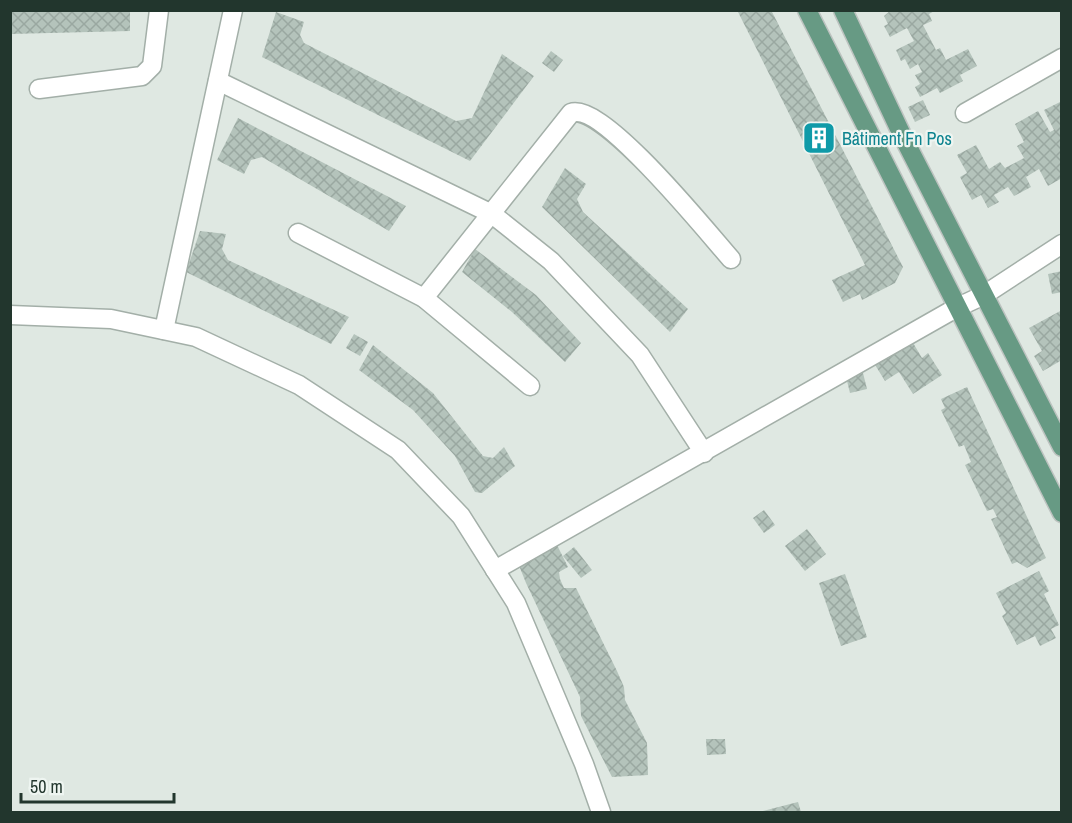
<svg xmlns="http://www.w3.org/2000/svg" width="1072" height="823" viewBox="0 0 1072 823" font-family="'Archivo Narrow',sans-serif">
  <defs>
    <pattern id="building-cross-hatch" width="8" height="8" patternUnits="userSpaceOnUse" patternTransform="scale(1.5)"><rect width="8" height="8" fill="#b4c3bb"/><path d="M0 0l8 8M0 8l8-8" fill="none" stroke="#9aa8a1"/></pattern>
  </defs>
  <rect width="100%" height="100%" fill="#dfe8e2"/>
  <g fill="url(#building-cross-hatch)">
    <path d="M10,10H130V31L10,34Z"/>
    <path d="M737,10H771L903,267L895,283L862,300L860,294L843,302L832,280L865,265Z"/>
    <path d="M891,10H936L929,14L932,21L923,25L936,50L940,48L946,60L968,49L977,66L960,75L963,81L940,93L937,88L920,97L915,87L920,84L915,75L922,72L918,64L910,69L905,59L901,61L896,50L914,41L907,28L890,37L884,26L888,24L884,16Z"/>
    <path d="M276,12L304,22L300,35L304,43L456,121L472,118L502,54L534,76L470,161L262,57Z"/>
    <path d="M551,51L563,60L554,72L542,63Z"/>
    <path d="M923,100L930,115L915,122L908,107Z"/>
    <path d="M1062,101V178L1048,186L1039,169L1026,177L1031,187L1014,196L1008,187L994,195L999,202L988,208L981,195L972,200L960,177L967,173L957,155L976,145L989,169L1000,162L1005,168L1024,158L1017,146L1024,142L1015,124L1038,111L1050,132L1054,130L1044,110Z"/>
    <path d="M238,118L406,206L389,231L262,157L251,160L244,174L217,160Z"/>
    <path d="M565,168L586,184L577,199L583,212L688,309L670,332L542,207Z"/>
    <path d="M200,231L226,234L222,249L228,260L349,317L331,344L186,272Z"/>
    <path d="M475,249L536,295L581,343L565,362L512,312L462,272Z"/>
    <path d="M1062,271V292L1052,294L1048,274Z"/>
    <path d="M1062,310V360L1043,371L1034,356L1042,351L1029,328Z"/>
    <path d="M354,334L368,342L360,356L346,348Z"/>
    <path d="M909,336L922,358L928,353L942,375L913,394L899,372L885,381L872,360Z"/>
    <path d="M373,345L433,393L483,456L493,458L504,447L515,466L482,493L475,492L455,456L413,410L359,370Z"/>
    <path d="M863,373L867,389L850,393L846,377Z"/>
    <path d="M967,387L1046,558L1027,568L1017,562L1012,564L991,519L997,517L993,509L987,511L965,465L971,462L964,445L959,447L941,410L945,408L941,399Z"/>
    <path d="M764,510L775,525L764,533L753,518Z"/>
    <path d="M807,529L826,554L805,571L785,546Z"/>
    <path d="M556,543L568,567L559,572L560,579L564,588H576L617,671L624,687L625,700L647,743L648,775L612,777L581,716L580,697L526,583L518,563Z"/>
    <path d="M574,547L592,570L581,578L563,556Z"/>
    <path d="M1039,571L1049,591L1044,594L1059,625L1051,629L1056,638L1040,646L1035,636L1017,645L1002,616L1006,613L996,593Z"/>
    <path d="M845,574L867,637L841,646L819,583Z"/>
    <path d="M706,739H725L726,754L707,755Z"/>
    <path d="M798,802L801,812H759Z"/>
  </g>
  <g fill="none" stroke-linecap="round" stroke-linejoin="round">
    <g stroke="#a3afa8" stroke-width="21">
      <g id="minor">
        <path d="M218,81L492,214L551,261L640,355L704,453"/>
        <path d="M39,89L142,76L152,66L159,10"/>
        <path d="M965,113L1062,58"/>
        <path d="M298,233L424,298L530,386"/>
        <path d="M424,298L571,113C602,101 708,233 731,259"/>
        <path d="M10,315L111,319L196,337L299,385L398,450L461,516L516,603L584,764L601,812"/>
        <path d="M164,330L233,10"/>
        <path d="M495,570L956,308L984,295L1062,244"/>
      </g>
    </g>
    <g stroke="#bdc3c0" stroke-width="21">
      <g id="major">
        <path d="M807,10L1062,513"/>
        <path d="M843,10L902,135L1062,447"/>
      </g>
    </g>
    <use href="#minor" stroke="#fff" stroke-width="18"/>
    <use href="#major" stroke="#679a84" stroke-width="18"/>
  </g>
  <defs>
    <g id="building-square" transform="scale(1.725)"><rect x="-9" y="-9" width="18" height="18" rx="4" fill="#0f9aa8" stroke="#eef5f1"/><path d="M-4-6H4V6H1V3H-1V6H-4ZM-2.5-4.3h1.7v1.8h-1.7ZM.8-4.3h1.7v1.8H.8ZM-2.5-1h1.7V.8h-1.7ZM.8-1h1.7V.8H.8Z" fill="#fff"/></g>
  </defs>
  <g fill-rule="evenodd">
    <use href="#building-square" x="819" y="138"/>
  </g>
  <g text-anchor="middle" dominant-baseline="central" stroke-width="4.5" stroke-linejoin="round" paint-order="stroke">
    <g font-size="18" fill="#0d838f" stroke="#eef5f1" text-anchor="start">
      <text x="842" y="138">Bâtiment Fn Pos</text>
    </g>
  </g>
  <rect width="1072" height="823" fill="none" stroke="#22362d" stroke-width="24"/>
  <path d="M21 793v9h153v-9" fill="none" stroke="#22362d" stroke-width="3"/>
  <text x="30" y="793" font-size="18" fill="#22362d" stroke="#eef5f1" stroke-width="4.5" paint-order="stroke">50 m</text>
</svg>
